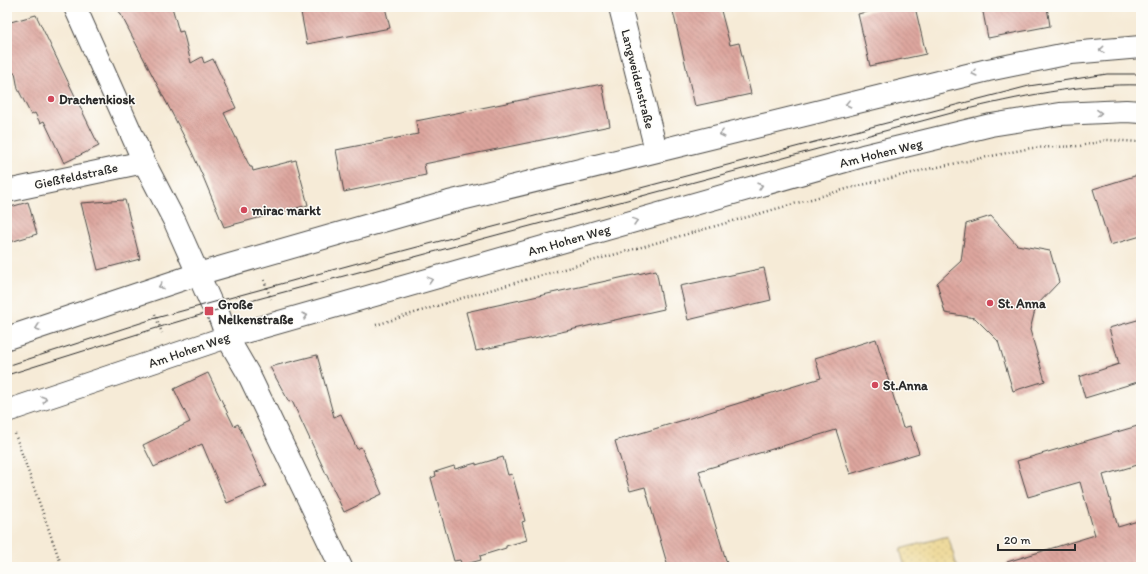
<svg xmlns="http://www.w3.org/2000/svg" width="1148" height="574" viewBox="0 0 1148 574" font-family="Itim,sans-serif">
  <defs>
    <pattern id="sand-dots" width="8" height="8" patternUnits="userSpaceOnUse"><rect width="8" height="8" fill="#eeda9e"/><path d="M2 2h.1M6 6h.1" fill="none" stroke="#cb8" stroke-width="1.8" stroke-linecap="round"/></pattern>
    <pattern id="building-back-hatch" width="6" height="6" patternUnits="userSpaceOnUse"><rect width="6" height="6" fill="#dda69e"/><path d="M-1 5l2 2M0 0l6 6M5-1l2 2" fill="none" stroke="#b38781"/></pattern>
  </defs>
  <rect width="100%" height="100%" fill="#fdfcf7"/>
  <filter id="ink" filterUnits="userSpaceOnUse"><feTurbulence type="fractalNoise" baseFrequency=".025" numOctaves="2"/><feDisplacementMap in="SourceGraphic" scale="8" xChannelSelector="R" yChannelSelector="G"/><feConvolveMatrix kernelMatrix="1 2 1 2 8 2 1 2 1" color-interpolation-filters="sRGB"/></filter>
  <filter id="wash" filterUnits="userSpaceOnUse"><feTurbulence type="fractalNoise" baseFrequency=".012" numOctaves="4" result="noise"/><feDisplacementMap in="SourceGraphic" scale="16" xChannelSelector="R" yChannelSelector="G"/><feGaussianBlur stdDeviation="0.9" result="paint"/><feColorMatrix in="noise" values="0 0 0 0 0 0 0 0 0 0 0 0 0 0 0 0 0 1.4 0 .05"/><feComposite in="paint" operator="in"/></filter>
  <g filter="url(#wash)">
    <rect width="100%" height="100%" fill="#f6ebd7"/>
    <path fill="url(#sand-dots)" stroke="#8c8264" d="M948,536L957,567H905L900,549Z"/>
    <g id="blocks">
      <g fill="url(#building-back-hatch)">
        <path d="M117,7H172L179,32L183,31L191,63L202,57L204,63L213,59L236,108L224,113L250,167H252L253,171L296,160L308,205L224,227L204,179L190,148Z"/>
        <path d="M300,7H385L390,28L307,44Z"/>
        <path d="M672,7H720L730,45L739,43L751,94L695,106Z"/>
        <path d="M887,7H915L926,54L870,66L858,14Z"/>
        <path d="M982,7H1047L1050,26L988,38Z"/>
        <path d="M36,15L99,146L64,163L44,121L40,123L35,113L31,115L18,89L15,73L9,74L7,63V23Z"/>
        <path d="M602,84L610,126L424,164L426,175L344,192L336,150L418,134L416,121Z"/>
        <path d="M1141,174V236L1110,245L1093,189Z"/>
        <path d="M125,200L140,259L98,270L81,203Z"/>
        <path d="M28,202L37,234L7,243V208Z"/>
        <path d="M991,216L1017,245L1050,251L1059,282L1036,306L1030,330L1045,381L1013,391L998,341L975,318L945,313L937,283L961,261L966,224Z"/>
        <path d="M764,268L771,300L688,320L680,286Z"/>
        <path d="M656,270L664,309L476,351L466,312Z"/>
        <path d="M1141,319V381L1085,398L1079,377L1119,364L1109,328Z"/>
        <path d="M876,339L903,428L910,426L919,453L850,474L836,430L699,471L728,567H668L645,487L630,491L615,441L821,378L815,358Z"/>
        <path d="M317,355L334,417L341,414L357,449L361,447L382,494L344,512L292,401L289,402L270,367Z"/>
        <path d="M208,373L234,426L238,424L266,486L227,503L202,444L154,467L143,445L190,422L174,389Z"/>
        <path d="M1141,425V464L1103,475L1118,527L1141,520V561L1121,567H1008L1007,562L1095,535L1080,482L1028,497L1017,461Z"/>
        <path d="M503,457L508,475L512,474L525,521L522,522L527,540L506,546V548L480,556L481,560L462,565L460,560L454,561L431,478L436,476L435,472L454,466L455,469L476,463V465Z"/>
      </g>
    </g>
  </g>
  <g filter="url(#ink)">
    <use href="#blocks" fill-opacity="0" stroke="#494845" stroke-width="1"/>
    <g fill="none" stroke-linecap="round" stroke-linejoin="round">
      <g stroke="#494845" stroke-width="24">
        <g id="minor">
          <path d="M75,7L144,162L175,222L211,303L217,310L227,337L249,375L341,567"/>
          <path d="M620,7L656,150"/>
          <path d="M7,191L144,162"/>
        </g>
      </g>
      <g stroke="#494845" stroke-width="24">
        <g id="secondary">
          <path d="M7,338L198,274L449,202L988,70L1071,53L1141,47"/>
          <path d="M7,411L227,337L863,156L991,125L1060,114L1126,111L1141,112"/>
        </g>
      </g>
      <g stroke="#494845" stroke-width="2.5" stroke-dasharray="1 3" stroke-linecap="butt">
        <path d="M264,280L271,299"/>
        <path d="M155,314L162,333"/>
        <path d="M376,325L469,296L599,259L850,188L928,169L1031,148L1080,146L1107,140L1141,142"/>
        <path d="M15,434L62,567"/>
      </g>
      <use href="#minor" stroke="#fff" stroke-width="22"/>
      <use href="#secondary" stroke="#fff" stroke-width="22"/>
      <g stroke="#2b2b2b" stroke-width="1">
        <path d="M7,366L156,318L376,258L875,126L1029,86L1107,74H1141"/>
        <path d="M7,375L160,327L217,310L959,111C1018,97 1080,83 1141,85"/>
      </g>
    </g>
    <defs><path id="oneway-chevron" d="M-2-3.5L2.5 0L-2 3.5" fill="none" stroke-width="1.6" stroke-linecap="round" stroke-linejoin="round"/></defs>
    <g stroke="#a0a0a0">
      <use href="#oneway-chevron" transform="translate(1102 50) rotate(174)"/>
      <use href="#oneway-chevron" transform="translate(974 73) rotate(166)"/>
      <use href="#oneway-chevron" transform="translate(848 104) rotate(166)"/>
      <use href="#oneway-chevron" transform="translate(1099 113) rotate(-2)"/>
      <use href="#oneway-chevron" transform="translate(722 134) rotate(166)"/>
      <use href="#oneway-chevron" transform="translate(760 186) rotate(-16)"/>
      <use href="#oneway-chevron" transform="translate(635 221) rotate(-16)"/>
      <use href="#oneway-chevron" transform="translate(430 280) rotate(-16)"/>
      <use href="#oneway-chevron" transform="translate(161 286) rotate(161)"/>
      <use href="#oneway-chevron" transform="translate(305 316) rotate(-16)"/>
      <use href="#oneway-chevron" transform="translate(38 328) rotate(161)"/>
      <use href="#oneway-chevron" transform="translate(44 399) rotate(-18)"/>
    </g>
  </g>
  <g fill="#d1495b" stroke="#fdfcf7" stroke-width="1.5">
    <circle cx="51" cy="99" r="4"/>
    <circle cx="244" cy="210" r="4"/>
    <circle cx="990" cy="303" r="4"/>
    <rect x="204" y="306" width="10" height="10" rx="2"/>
    <circle cx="875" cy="385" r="4"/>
  </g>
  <g text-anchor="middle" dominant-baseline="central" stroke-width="3" stroke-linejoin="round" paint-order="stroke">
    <g font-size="13" fill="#2b2b2b" stroke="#fdfcf7">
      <text transform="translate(638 79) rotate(76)">Langweidenstraße</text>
      <text transform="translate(881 153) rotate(-14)">Am Hohen Weg</text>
      <text transform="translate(76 176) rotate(-12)">Gießfeldstraße</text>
      <text transform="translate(569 240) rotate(-16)">Am Hohen Weg</text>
      <text transform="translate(189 350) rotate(-19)">Am Hohen Weg</text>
    </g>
    <g font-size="13" font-weight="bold" fill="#2b2b2b" stroke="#fdfcf7" text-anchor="start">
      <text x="59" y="99">Drachenkiosk</text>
      <text x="252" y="210">mirac markt</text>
      <text x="998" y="303">St. Anna</text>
      <text x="218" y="304">Große<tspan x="218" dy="15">Nelkenstraße</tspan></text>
      <text x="883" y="385">St.Anna</text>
    </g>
  </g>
  <rect width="1148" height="574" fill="none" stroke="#fdfcf7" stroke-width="24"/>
  <path d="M998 544v6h77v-6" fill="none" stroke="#2b2b2b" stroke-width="2"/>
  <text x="1004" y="544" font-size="12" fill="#2b2b2b" stroke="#fdfcf7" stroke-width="3" paint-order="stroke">20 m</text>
</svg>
